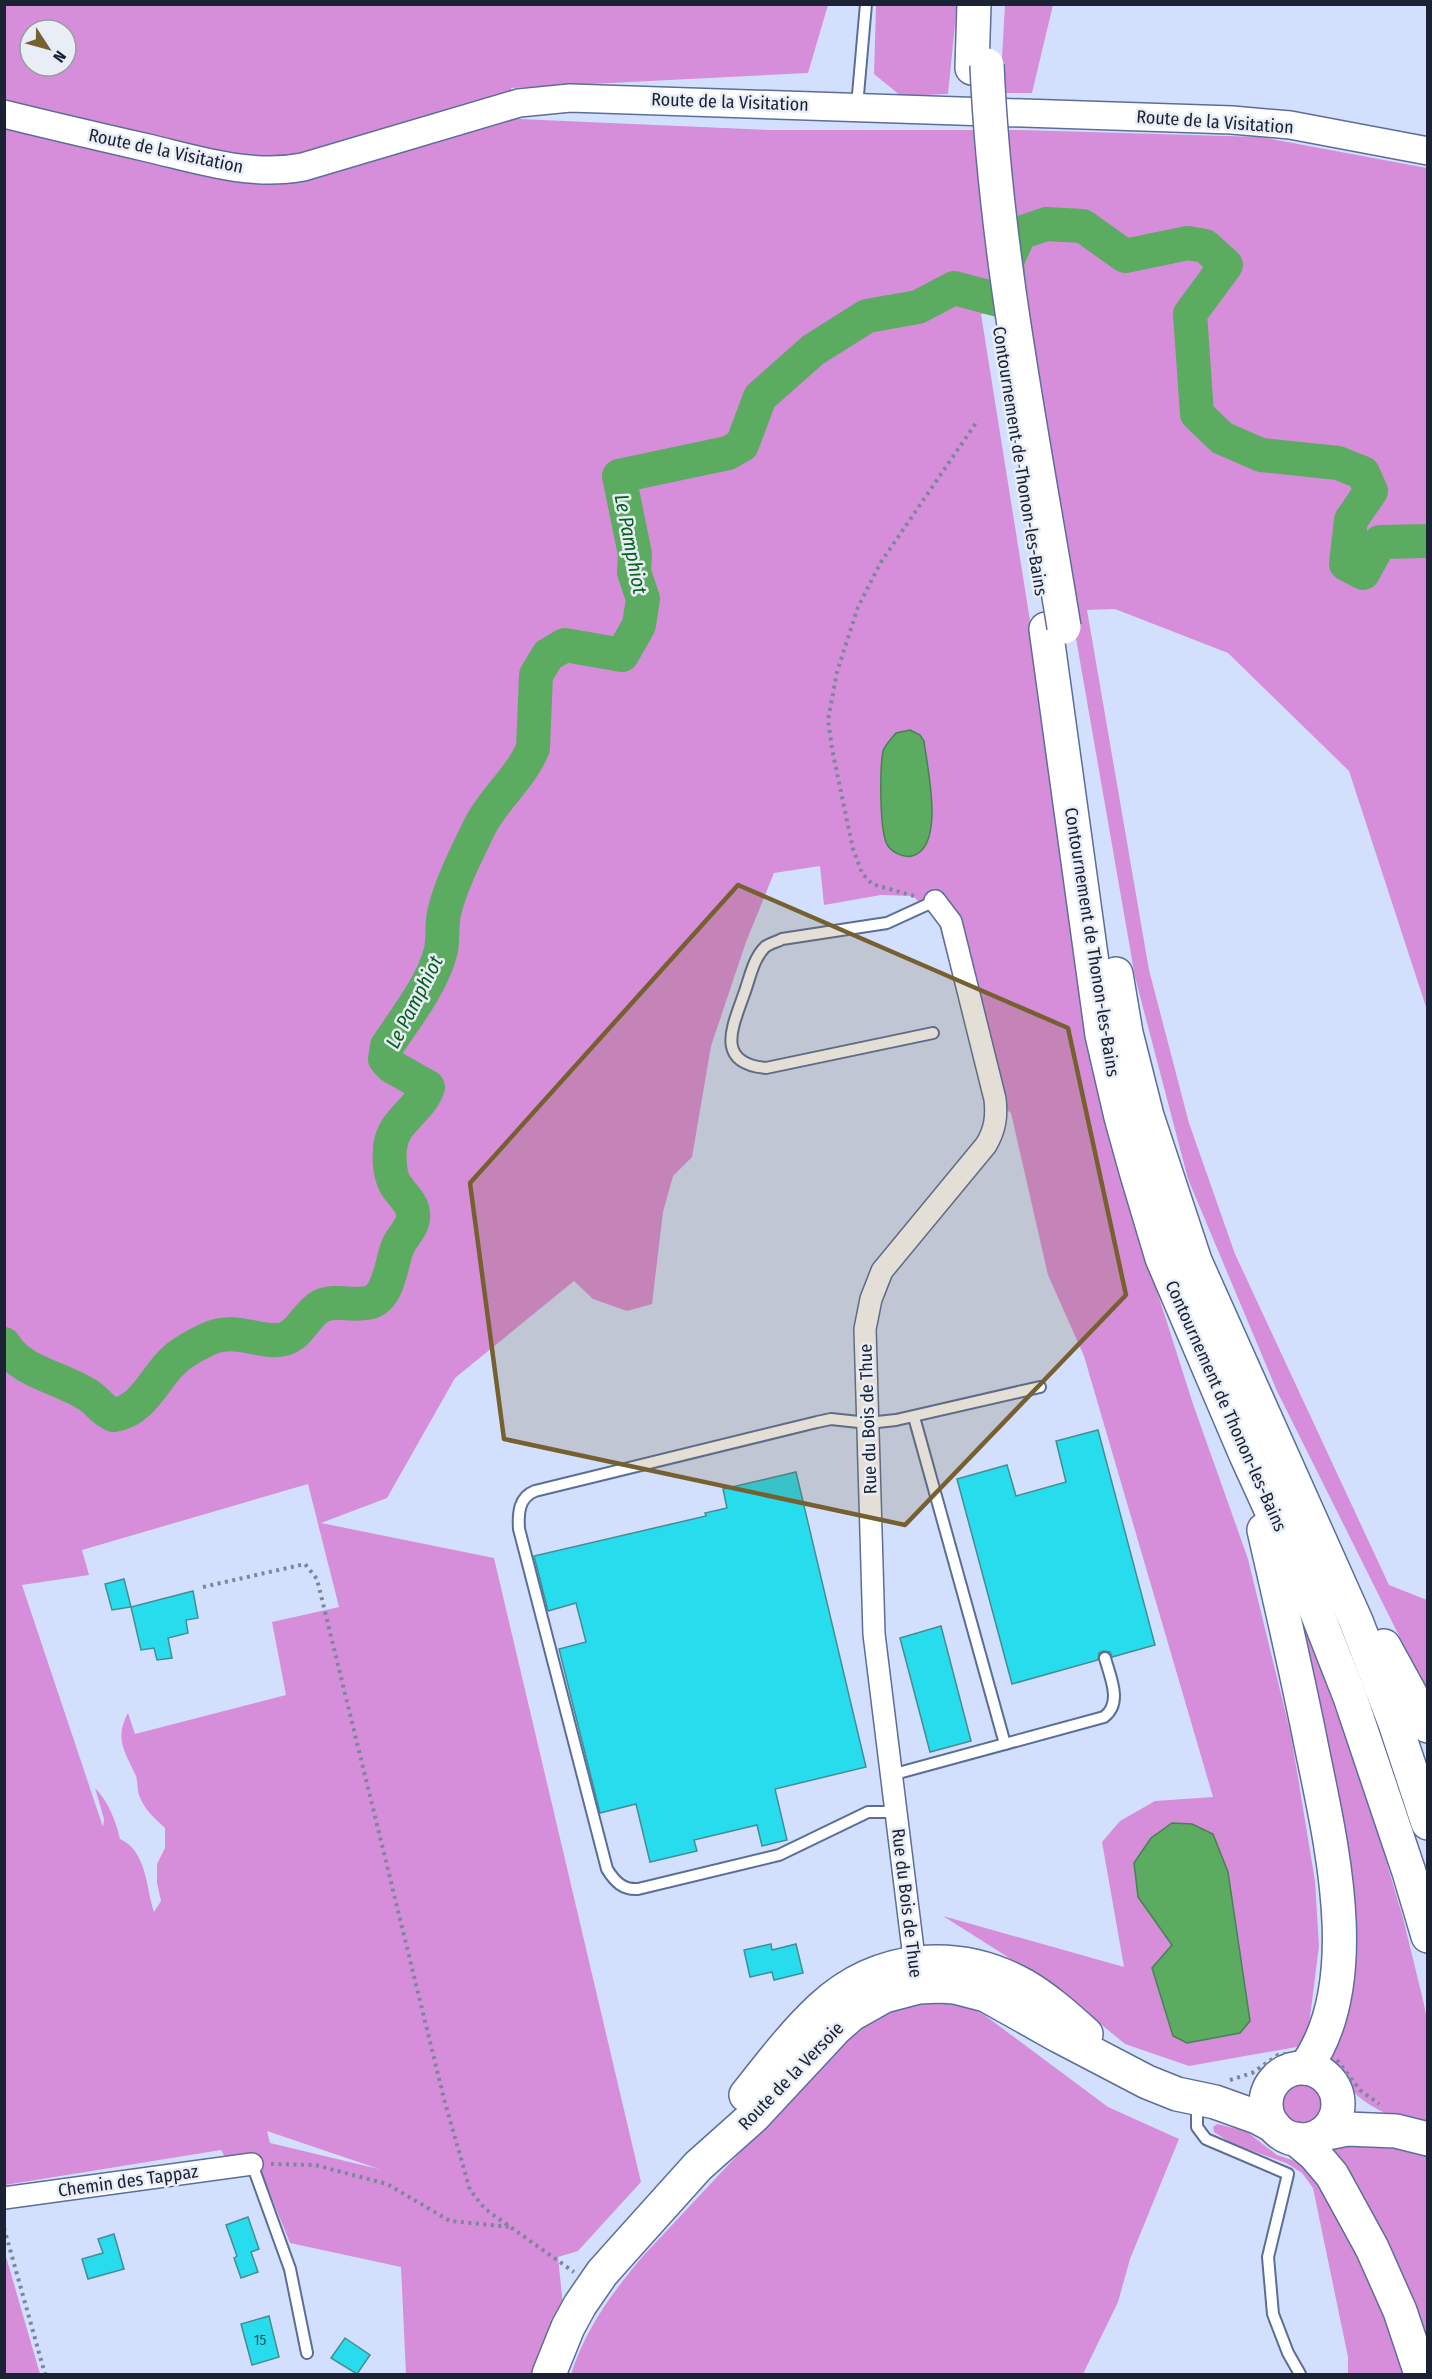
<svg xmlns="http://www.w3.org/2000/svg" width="1432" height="2379" viewBox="0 0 1432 2379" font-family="'Fira Sans Condensed',sans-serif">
  <rect width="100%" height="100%" fill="#d2e0fd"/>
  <g fill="#d78eda" fill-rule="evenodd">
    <path d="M5,5H828L808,73L511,88L519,119L769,130H1021L1261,137L1427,168V1010L1349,771L1228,653L1115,609L1087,610L1149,970L1189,1123L1235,1254L1389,1585L1427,1600V1692L1277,1391L1188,1179L1135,977L1057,529L1025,307L981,314L1032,633L1126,1194L1193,1404L1248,1559L1291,1735L1315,1881L1319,1946L1309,2025L1302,2046L1189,2066L1125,2044L1058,1989L943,1916L1124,1967L1102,1842L1120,1821L1155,1801L1213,1797L1084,1356L1048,1275L1011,1113L983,1094L938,921L913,896L881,895L824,905L820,866L774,873L746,942L711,1046L692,1157L673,1176L663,1212L652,1304L627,1311L593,1299L574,1281L455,1378L387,1498L321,1523L494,1558L641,2182L578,2251L558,2257L563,2305L537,2359L533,2374H406L401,2267L290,2243L260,2169L236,2175L221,2150L5,2185ZM30,30H66V66H30ZM308,1484L339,1607L272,1622L286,1695L135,1734L128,1713C114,1739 125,1752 136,1776C138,1782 137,1789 139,1795C144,1809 154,1818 165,1828V1848L157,1864V1883L161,1901L154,1912C146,1888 147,1851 120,1839C116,1821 108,1801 95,1788L104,1819L103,1827L22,1585L89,1575L82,1550ZM1172,1823L1192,1824L1173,2036L1152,1968L1172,1945L1138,1897L1151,1838ZM267,2131L379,2169L270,2143Z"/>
    <path d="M876,5H957L948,94L901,96L874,74Z"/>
    <path d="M1005,5H1053L1032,93H1000Z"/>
    <path d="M1306,1625L1378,1833L1403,1918L1423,2000L1427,2019V2128C1406,2121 1381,2114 1363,2100C1347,2089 1341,2072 1325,2059L1336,2021L1300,1627Z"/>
    <path d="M928,2002L967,2006L983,2014L1108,2107L1179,2139L1130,2259L1118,2302L1083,2374H571C586,2328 612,2293 643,2256L850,2035C875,2018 898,2007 928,2002Z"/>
    <circle cx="1303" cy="2103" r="25"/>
    <path d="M1217,2124L1246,2131L1277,2155L1307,2165L1362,2256L1409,2374H1348V2357L1313,2188L1302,2173L1286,2163L1231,2143L1214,2132L1213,2127Z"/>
    <path d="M1342,2138L1427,2150V2353L1318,2147Z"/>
    <path d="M5,2253L40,2374H5Z"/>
  </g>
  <g fill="#5bab60" stroke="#488253" stroke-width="1.5">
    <path d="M910,730L920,735L924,741C927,767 946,847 912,856C904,858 893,853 888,846C879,834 880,767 883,751C885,745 892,738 896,733Z"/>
    <path d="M1172,1823L1192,1824L1213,1834L1228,1872L1250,2021L1240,2033L1187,2043L1173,2036L1152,1968L1172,1945L1138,1897L1134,1863L1151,1838Z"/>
  </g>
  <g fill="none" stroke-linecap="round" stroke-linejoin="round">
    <path stroke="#5bab60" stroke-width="34" d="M4,1344C21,1373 61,1377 88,1395C98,1401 102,1411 114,1415C141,1411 153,1382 170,1364C180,1353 194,1346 208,1339C237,1326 261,1345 284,1339C301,1334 306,1314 321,1306C336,1299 355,1307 371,1302C390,1295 391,1262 398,1246C403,1235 415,1226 413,1213C412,1203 403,1196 397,1187C389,1176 389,1160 390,1147C393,1120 420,1111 428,1087L391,1066L385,1059L387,1046C406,1017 430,988 440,954C444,941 441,927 444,913C451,884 466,855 479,828C493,799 521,778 533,748L536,675L548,655L565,645L622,655L639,625L643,599L634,572L635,554L619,476L728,453L742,445L760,397L813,350L867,316L918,307L954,288L999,300L1009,295L1007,261L1020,233L1046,224L1083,226L1125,256L1188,243L1205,246L1226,265L1190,314L1197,414L1222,438L1261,455L1338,463L1363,473L1371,491L1351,520L1346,564L1363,573L1380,542L1428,541"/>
  </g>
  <g fill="#27dced" stroke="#478c94" stroke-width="1.5">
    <path d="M1098,1430L1155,1645L1112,1657L1110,1652L1103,1651L1099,1653L1098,1660L1012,1684L957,1479L1007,1465L1016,1496L1066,1482L1056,1441Z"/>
    <path d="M796,1472L866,1767L775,1789L787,1840L762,1846L757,1825L694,1840L697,1851L650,1862L636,1804L600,1813L559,1649L586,1642L576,1603L548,1611L534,1556L706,1516L705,1513L727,1508L723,1489Z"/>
    <path d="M124,1579L131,1607L112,1610L105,1584Z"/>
    <path d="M193,1591L198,1618L186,1620L188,1633L168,1638L172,1658L157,1660L154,1648L141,1650L131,1607Z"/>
    <path d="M941,1626L971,1741L930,1752L900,1638Z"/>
    <path d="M771,1944L772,1950L796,1944L803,1973L774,1980L772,1972L750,1977L744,1950Z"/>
    <path d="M248,2217L259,2249L251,2252L258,2272L241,2278L234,2258L237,2256L226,2225Z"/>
    <path d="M114,2234L124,2269L88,2279L82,2259L103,2253L98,2239Z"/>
    <path d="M269,2316L279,2357L252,2365L241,2324Z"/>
    <path d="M345,2338L370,2355L357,2374L331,2358Z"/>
  </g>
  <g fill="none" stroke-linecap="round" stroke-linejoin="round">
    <g stroke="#5b6e99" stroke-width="14">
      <g id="service">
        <path d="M857,106L866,4"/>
        <path d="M933,1033L766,1068C714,1063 733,1026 744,994C750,978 753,959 765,947C770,943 777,942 782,939L887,923L935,901"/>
        <path d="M914,1417L1005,1744"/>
        <path d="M891,1775L1104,1717C1123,1703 1110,1677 1105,1658"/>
        <path d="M895,1812H868L779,1855L638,1889C623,1890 615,1882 607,1869L519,1529C518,1513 519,1497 535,1491L817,1422L831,1419L868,1423L896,1420L1040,1387"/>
        <path d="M1197,2103V2127L1206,2139L1288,2174L1268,2257L1273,2314L1288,2353L1300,2374"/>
        <path d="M252,2164L290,2269L307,2353"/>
      </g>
    </g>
    <g stroke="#5b6e99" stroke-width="24">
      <g id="minor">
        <path d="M916,1974L874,1634L865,1329L871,1299L882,1271L986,1145C995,1130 997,1117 995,1099L951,922L935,901"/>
        <path d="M4,2198L252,2164"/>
      </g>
    </g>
    <g stroke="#5b6e99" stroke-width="30">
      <path id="tertiary" d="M4,114C52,126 100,137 148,148C199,160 250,177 303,167L519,103L570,98L1232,120L1290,125L1428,151"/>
    </g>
    <g stroke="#5b6e99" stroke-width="36">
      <g id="primary">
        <circle cx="1302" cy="2104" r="36"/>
        <path d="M746,2095C770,2065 793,2034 821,2008C878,1955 958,1948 1025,1986C1047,1999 1067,2017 1086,2034"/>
        <path d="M1322,2134L1347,2129L1396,2131L1428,2139"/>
        <path d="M549,2374L568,2327L580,2305L602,2273L627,2245L698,2166L754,2116L836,2028L852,2014L884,1996L918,1987L940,1986L955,1987L986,1995L1059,2036L1147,2082L1177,2094L1215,2102L1257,2117L1274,2126"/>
      </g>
    </g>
    <g stroke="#5b6e99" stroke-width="36">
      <g id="trunk">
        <path d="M972,68L974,4"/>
        <path d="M1046,629L1102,1035L1121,1117L1136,1171L1162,1258L1246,1455L1310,1595L1350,1697L1409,1872L1428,1936"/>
        <path d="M1116,974L1126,1033L1147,1116L1195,1261L1356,1621L1395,1723L1428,1823"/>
        <path d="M1264,1530C1280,1600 1296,1669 1310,1739C1329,1835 1368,1982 1305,2068"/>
        <path d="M1384,1646L1428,1726"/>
        <path d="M1296,2139L1315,2155L1332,2175L1372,2248L1400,2311L1421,2374"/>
      </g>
    </g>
    <g stroke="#7b869d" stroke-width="4" stroke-dasharray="3 4.5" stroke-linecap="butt">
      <path d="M914,896L872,884L862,873L853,849L832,749L828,720L837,672L858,607L881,562L978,420"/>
      <path d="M203,1587L305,1564L317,1579L444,2099L470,2190L485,2209L574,2272"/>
      <path d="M1337,2060L1360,2090L1379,2104"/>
      <path d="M1230,2080L1252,2073L1278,2055L1285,2054"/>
      <path d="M271,2164L315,2165L387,2184L450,2221L511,2227"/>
      <path d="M4,2228L45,2374"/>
    </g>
    <use href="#service" stroke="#fff" stroke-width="10"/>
    <use href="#minor" stroke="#fff" stroke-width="21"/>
    <use href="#tertiary" stroke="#fff" stroke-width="27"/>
    <use href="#primary" stroke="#fff" stroke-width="33"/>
    <use href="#trunk" stroke="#fff" stroke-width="33"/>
    <g stroke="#5b6e99" stroke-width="36" stroke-linecap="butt">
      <path id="trunk-bridge" d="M987,65C995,252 1034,442 1064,627"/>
    </g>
    <use href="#trunk-bridge" stroke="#fff" stroke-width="33"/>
  </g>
  <path fill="#766030" fill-opacity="0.2" stroke="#766030" stroke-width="4.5" stroke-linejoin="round" d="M738,885L1068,1028L1126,1295L905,1525L504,1439L470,1183Z"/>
  <g text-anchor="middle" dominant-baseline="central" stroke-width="5" stroke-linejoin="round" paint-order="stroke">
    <g font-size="15" fill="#1d5062">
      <text x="260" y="2340">15</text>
    </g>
    <g font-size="18" fill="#1a2234" stroke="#e8edf6">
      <text transform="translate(730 102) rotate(2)">Route de la Visitation</text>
      <text transform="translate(1215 122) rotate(4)">Route de la Visitation</text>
      <text transform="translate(166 151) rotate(12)">Route de la Visitation</text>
      <text transform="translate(1020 461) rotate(81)">Contournement de Thonon-les-Bains</text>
      <text transform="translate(1092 942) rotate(81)">Contournement de Thonon-les-Bains</text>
      <text transform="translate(1226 1406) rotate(66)">Contournement de Thonon-les-Bains</text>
      <text transform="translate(868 1419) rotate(-92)">Rue du Bois de Thue</text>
      <text transform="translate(907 1903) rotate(83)">Rue du Bois de Thue</text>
      <text transform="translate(791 2076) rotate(-46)">Route de la Versoie</text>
      <text transform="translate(128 2181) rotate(-8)">Chemin des Tappaz</text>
    </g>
    <g font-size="20" font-style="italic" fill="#056119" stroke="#e8edf6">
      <text transform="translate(631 544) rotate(79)">Le Pamphiot</text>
      <text transform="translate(414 1002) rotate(-63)">Le Pamphiot</text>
    </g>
  </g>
  <rect width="1432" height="2379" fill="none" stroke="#1a2234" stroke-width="12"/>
  <g transform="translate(48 48) rotate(126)"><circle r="28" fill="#e8edf6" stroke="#969ca8" stroke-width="1.5"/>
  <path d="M0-4.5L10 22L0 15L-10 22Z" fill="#766030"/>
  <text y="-9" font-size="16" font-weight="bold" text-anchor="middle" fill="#1a2234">N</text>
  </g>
</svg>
